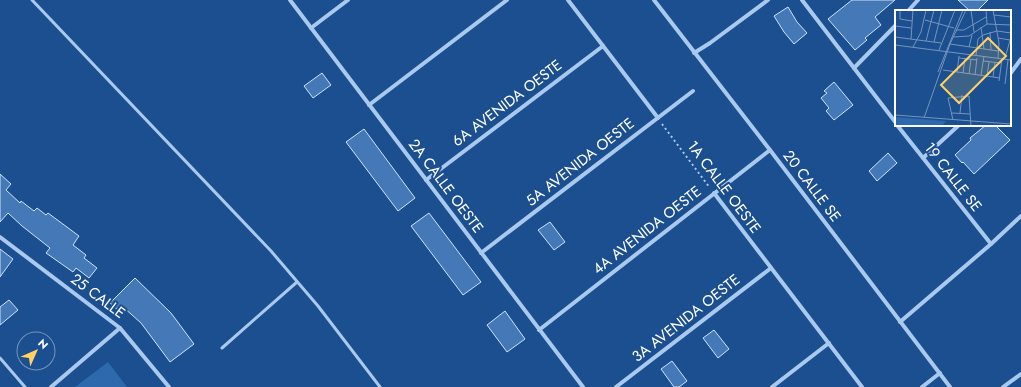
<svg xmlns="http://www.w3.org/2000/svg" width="1021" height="387" viewBox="0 0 1021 387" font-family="Jost,sans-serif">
  <rect width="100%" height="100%" fill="#1b4f8f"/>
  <path fill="#2e69ad" d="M108,362L127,387H75Z"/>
  <g fill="#4478b7" stroke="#cfe3fa">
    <path d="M852,0H895L875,17L881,25L865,38L867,40L855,50L828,19Z"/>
    <path d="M958,0H988L977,11H970Z"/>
    <path d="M788,7L797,22L807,33L794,44L784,32L774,16Z"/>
    <path d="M322,73L331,85L313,98L304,86Z"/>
    <path d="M834,82L853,105L834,120L826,111L829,108L821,98L827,93L824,91Z"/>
    <path d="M986,125H995L1010,140L974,174L963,162L962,163L955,155L971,140L970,138Z"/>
    <path d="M364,129L415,198L398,211L346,142Z"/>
    <path d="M888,153L897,163L877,181L869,171Z"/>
    <path d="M0,174L11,184L6,190L20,203L21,201L34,211L37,208L46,215L48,213L79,236L73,245L86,255L84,258L97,268L89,278L76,268L73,272L46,253L50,248L22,226L8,213L0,222Z"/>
    <path d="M429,213L481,282L463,295L411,226Z"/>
    <path d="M550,222L565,242L554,250L538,230Z"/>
    <path d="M0,249L13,259L0,277Z"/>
    <path d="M135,278L171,313L194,344L170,362L141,323L122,306L118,310L110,303Z"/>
    <path d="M9,300L18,310L0,325V307Z"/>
    <path d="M505,311L525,339L507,352L487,325Z"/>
    <path d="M714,330L729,349L718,358L703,338Z"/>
    <path d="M672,361L687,381L679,387H674L661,369Z"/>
  </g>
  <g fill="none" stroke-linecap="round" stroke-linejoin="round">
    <path stroke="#a9c9ee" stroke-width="2" stroke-dasharray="2 3" stroke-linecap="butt" d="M662,124L710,188"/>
    <g stroke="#a9c9ee" stroke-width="3">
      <path d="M32,0L271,251L318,306L380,387"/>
      <path d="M222,348L297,282"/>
      <path d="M0,358L25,387"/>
    </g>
    <g stroke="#a9c9ee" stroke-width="4">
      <path d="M290,0L583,387"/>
      <path d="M568,0L658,118"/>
      <path d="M654,0L770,150L950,387"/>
      <path d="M802,0L896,123"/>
      <path d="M908,11L918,0"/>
      <path d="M311,28L348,0"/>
      <path d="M694,53L710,43L768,0"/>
      <path d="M854,68L896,25"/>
      <path d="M1010,74L1021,59"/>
      <path d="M369,105L507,0"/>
      <path d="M897,125L991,244"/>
      <path d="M923,158L959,125"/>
      <path d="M426,180L603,46"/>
      <path d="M714,193L862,387"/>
      <path d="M0,237L120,328L169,387"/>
      <path d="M481,253L693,91"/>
      <path d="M900,322L991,244L1021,216"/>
      <path d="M539,330L770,150"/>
      <path d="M51,387L120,328"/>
      <path d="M616,387L771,268"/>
      <path d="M772,387L829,343"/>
      <path d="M922,387L940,373"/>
      <path d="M1003,387L1021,374"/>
    </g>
  </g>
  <g text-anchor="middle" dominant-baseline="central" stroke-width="4" stroke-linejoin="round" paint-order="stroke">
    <g font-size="15" fill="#fff" stroke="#1b4f8f">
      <text transform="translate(507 103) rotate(-37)">6A AVENIDA OESTE</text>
      <text transform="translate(580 162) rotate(-38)">5A AVENIDA OESTE</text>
      <text transform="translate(953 177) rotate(52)">19 CALLE SE</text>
      <text transform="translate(446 186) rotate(53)">2A CALLE OESTE</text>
      <text transform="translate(812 186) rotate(53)">20 CALLE SE</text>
      <text transform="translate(724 187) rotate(53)">1A CALLE OESTE</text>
      <text transform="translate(647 230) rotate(-38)">4A AVENIDA OESTE</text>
      <text transform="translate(98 296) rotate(37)">25 CALLE</text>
      <text transform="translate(686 318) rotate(-38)">3A AVENIDA OESTE</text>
    </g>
  </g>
  <g transform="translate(895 10)">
    <rect width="116" height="116" fill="#1b4f8f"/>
    <path d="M0,107L51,111L47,116H0Z" fill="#2e69ad"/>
    <path fill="none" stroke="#7695bc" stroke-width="1" d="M5,0V9L17,11M76,0L79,22M91,0L92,14M98,0L104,33L103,48M99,5L116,7M30,10L59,18M0,16L16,18M86,17L89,39M61,20H69L91,7M95,22L96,40M0,27L46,33M58,27L74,26L92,14L116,15M103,28L115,30M16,29L18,0M31,31L39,0M39,32L47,0M55,34L103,41M0,35L116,50M18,37L26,22L31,0M74,37L77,25M44,40L60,0M81,45L83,29L88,25L102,21L116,23M64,48L82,50M110,48L116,27M88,51L106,53M48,60L105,68M43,62L68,0M62,62L64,46M68,63L70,48M74,64L76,49M80,65L82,48M86,65L89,46M92,66L94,52M98,67L100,53M104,71L107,49M110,74L113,50M57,103L75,104M65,103L67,85M0,105L116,114M29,108L55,34L71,0M58,110L53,88L74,86L76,116"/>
    <path fill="#ffd166" fill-opacity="0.15" stroke="#ffd166" stroke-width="2" d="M93,28L111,46L64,93L46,75Z"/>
    <rect width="116" height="116" fill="none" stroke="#fff" stroke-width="2"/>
  </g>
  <g transform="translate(36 351) rotate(45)"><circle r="19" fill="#1b4f8f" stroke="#7695bc"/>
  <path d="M0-3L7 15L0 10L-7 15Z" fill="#ffd166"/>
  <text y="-6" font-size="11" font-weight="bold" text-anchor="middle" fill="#ffffff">N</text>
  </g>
</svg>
